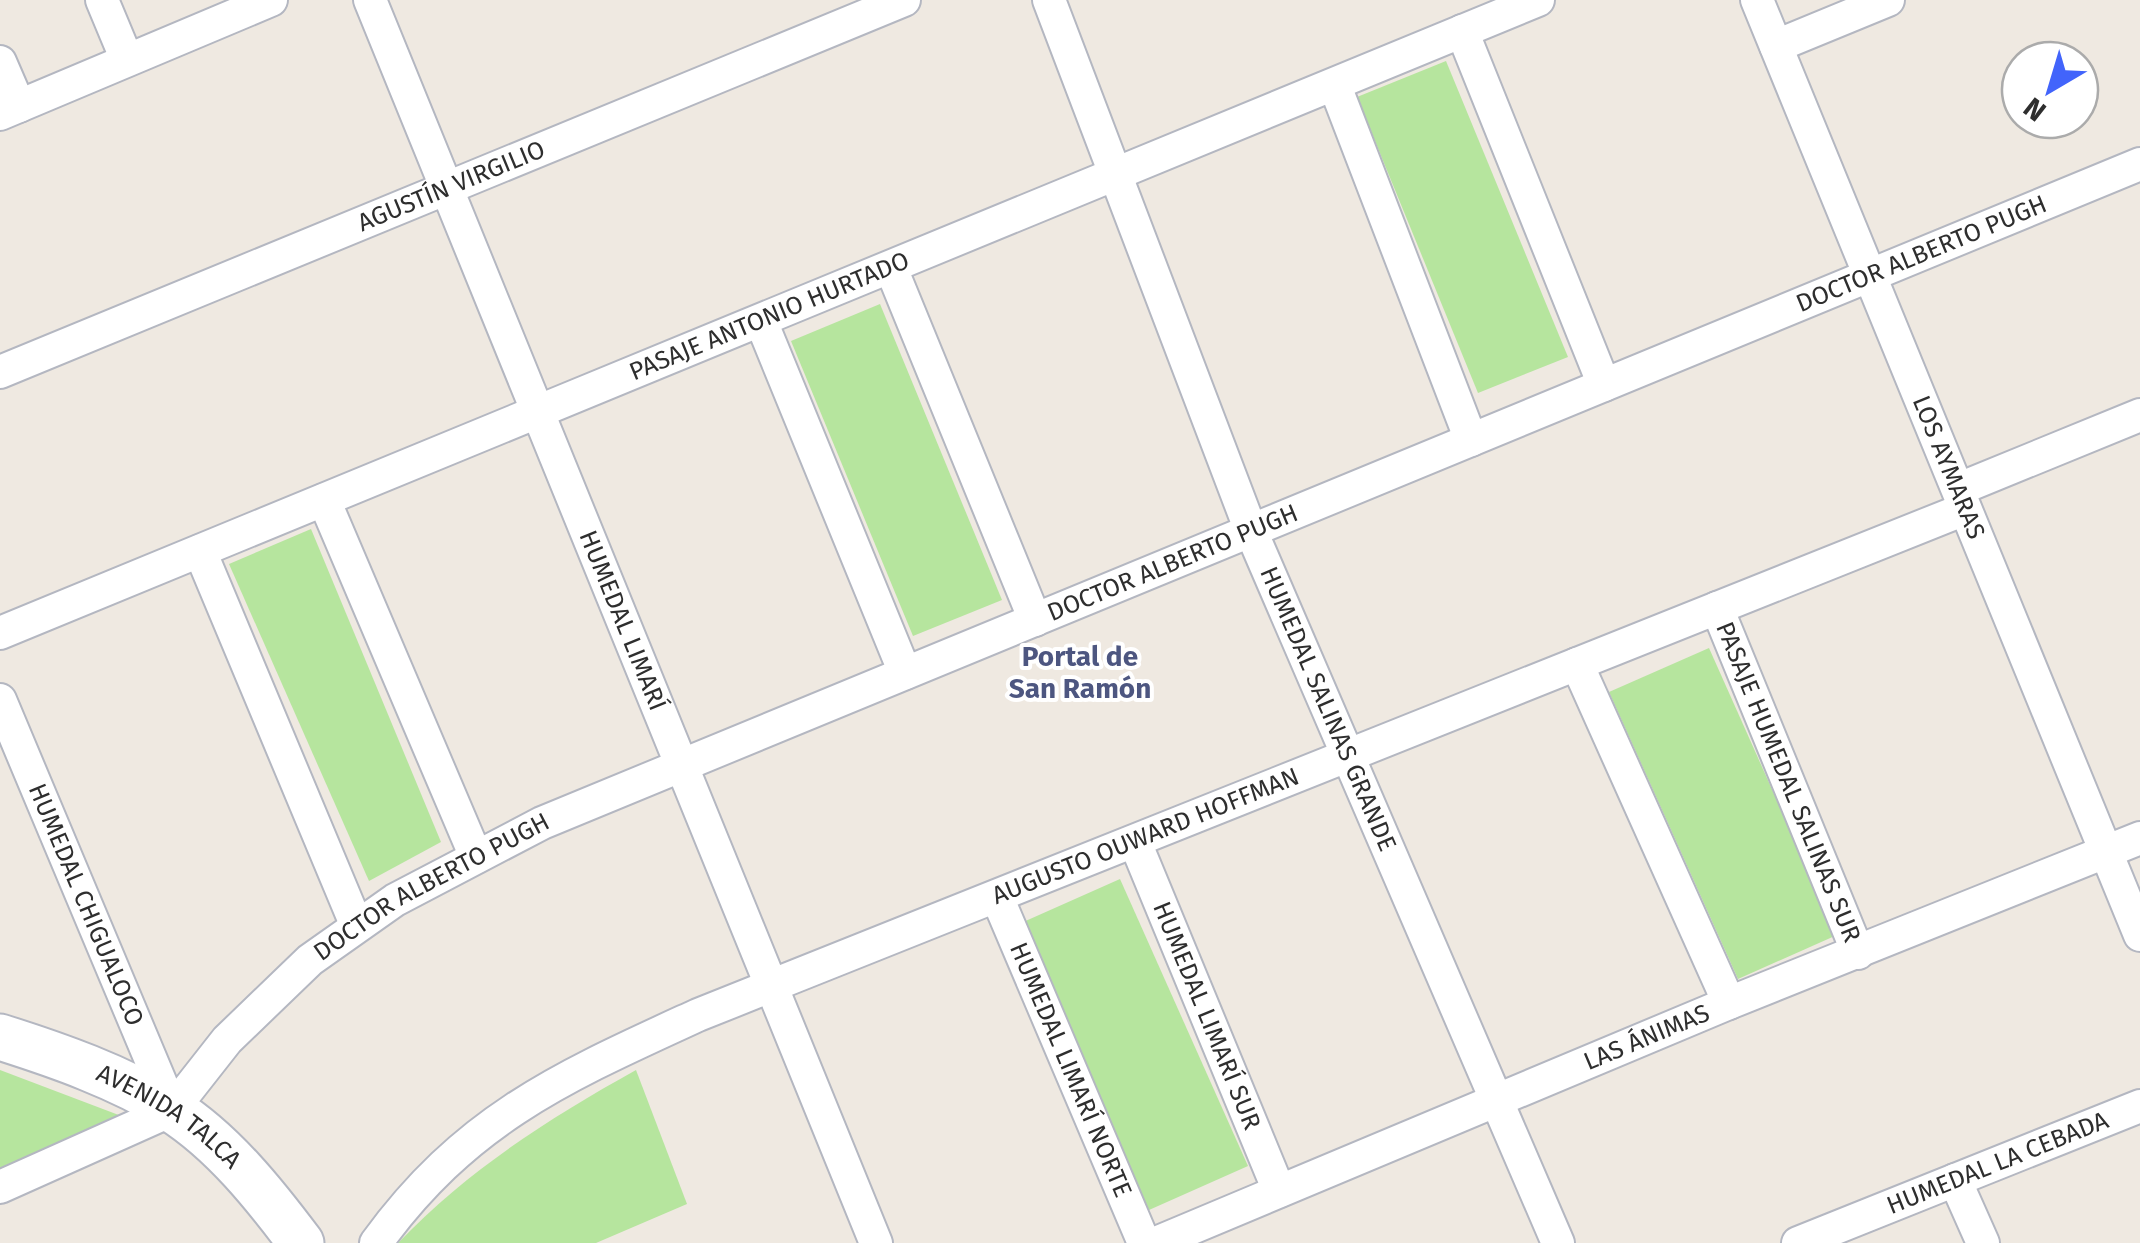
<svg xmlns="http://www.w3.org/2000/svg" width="2140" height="1243" viewBox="0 0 2140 1243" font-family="'Fira Sans',sans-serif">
  <rect width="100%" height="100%" fill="#efe9e1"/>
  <g fill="#b6e59e">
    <path d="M1446,61L1568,357L1478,393L1357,97Z"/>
    <path d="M880,304L1002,600L913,636L791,341Z"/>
    <path d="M311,529L441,842L369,881L229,564Z"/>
    <path d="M1709,648L1837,935L1738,979L1609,692Z"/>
    <path d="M1120,879L1248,1166L1149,1210L1021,923Z"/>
    <path d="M0,1070L124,1117L0,1168Z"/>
    <path d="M636,1070L687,1204L596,1243H398C468,1170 548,1119 636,1070Z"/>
  </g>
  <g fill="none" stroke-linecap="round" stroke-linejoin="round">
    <g stroke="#b4b7c1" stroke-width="36">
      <g id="minor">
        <path d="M102,0L127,60"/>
        <path id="s1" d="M370,0L876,1243"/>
        <path id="s2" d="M1049,0L1251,531L1558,1243"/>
        <path id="s3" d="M1757,0L2140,935"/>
        <path d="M1462,31L1604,385"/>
        <path d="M1776,46L1888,0"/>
        <path d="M0,62L19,106"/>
        <path d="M1335,86L1471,440"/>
        <path d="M0,114L271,0"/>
        <path d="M891,268L1035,620"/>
        <path d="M761,321L905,673"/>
        <path id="s4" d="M0,372L904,0"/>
        <path d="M1959,489L2140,415"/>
        <path d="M324,500L476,857"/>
        <path d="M200,551L356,924"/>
        <path id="s5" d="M1717,608L1858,953"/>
        <path id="s6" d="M0,633L1538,0"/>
        <path d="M1577,664L1729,1003"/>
        <path id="s7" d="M0,700L172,1110"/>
        <path id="s8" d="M1135,842L1279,1191"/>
        <path id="s9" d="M997,897L1144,1243"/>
        <path d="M1955,1180L1983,1243"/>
        <path id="s10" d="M0,1187L172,1110L227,1040L310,960L395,900L542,823L2140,164"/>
        <path id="s11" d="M376,1243C467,1118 563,1077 698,1015L1965,509"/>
        <path id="s12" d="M1156,1243L1729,1003L2140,838"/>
        <path id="s13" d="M1798,1243L2140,1106"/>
      </g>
    </g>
    <g stroke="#b4b7c1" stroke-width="49">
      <g id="secondary">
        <path id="s14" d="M0,1037C57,1055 120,1077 171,1109C223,1142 265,1195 301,1243"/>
      </g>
    </g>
    <use href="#minor" stroke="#fff" stroke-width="32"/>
    <use href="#secondary" stroke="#fff" stroke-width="45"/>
  </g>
  <g text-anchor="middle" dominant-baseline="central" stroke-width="8" stroke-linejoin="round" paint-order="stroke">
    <g font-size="25" fill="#2e2e2e" stroke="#fff">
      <text stroke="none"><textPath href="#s4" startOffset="488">AGUSTÍN VIRGILIO</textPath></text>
      <text stroke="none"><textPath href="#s10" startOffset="2155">DOCTOR ALBERTO PUGH</textPath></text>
      <text stroke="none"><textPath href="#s6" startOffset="832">PASAJE ANTONIO HURTADO</textPath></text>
      <text stroke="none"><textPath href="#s3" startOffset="505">LOS AYMARAS</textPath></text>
      <text stroke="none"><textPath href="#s10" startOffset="1345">DOCTOR ALBERTO PUGH</textPath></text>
      <text stroke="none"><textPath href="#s1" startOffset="670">HUMEDAL LIMARÍ</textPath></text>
      <text stroke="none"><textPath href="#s2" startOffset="762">HUMEDAL SALINAS GRANDE</textPath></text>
      <text stroke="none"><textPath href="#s5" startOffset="188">PASAJE HUMEDAL SALINAS SUR</textPath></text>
      <text stroke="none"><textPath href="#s11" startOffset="882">AUGUSTO OUWARD HOFFMAN</textPath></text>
      <text stroke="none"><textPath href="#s10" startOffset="535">DOCTOR ALBERTO PUGH</textPath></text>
      <text stroke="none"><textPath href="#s7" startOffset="222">HUMEDAL CHIGUALOCO</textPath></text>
      <text stroke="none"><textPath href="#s8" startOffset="188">HUMEDAL LIMARÍ SUR</textPath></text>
      <text stroke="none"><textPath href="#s12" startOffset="532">LAS ÁNIMAS</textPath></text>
      <text stroke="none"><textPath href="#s9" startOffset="188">HUMEDAL LIMARÍ NORTE</textPath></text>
      <text stroke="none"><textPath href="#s14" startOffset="188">AVENIDA TALCA</textPath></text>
      <text stroke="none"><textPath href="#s13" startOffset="215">HUMEDAL LA CEBADA</textPath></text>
    </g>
    <g font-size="28" font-weight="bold" fill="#4d5680" stroke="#fff">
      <text x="1080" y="656">Portal de<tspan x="1080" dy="32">San Ramón</tspan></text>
    </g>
  </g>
  <g transform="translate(2050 90) rotate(218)"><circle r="48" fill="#ffffff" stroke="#ababab" stroke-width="2.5"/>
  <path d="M0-8L18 38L0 25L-18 38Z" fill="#4264fb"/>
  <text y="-15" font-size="28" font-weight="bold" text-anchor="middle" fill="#2e2e2e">N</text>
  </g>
</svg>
